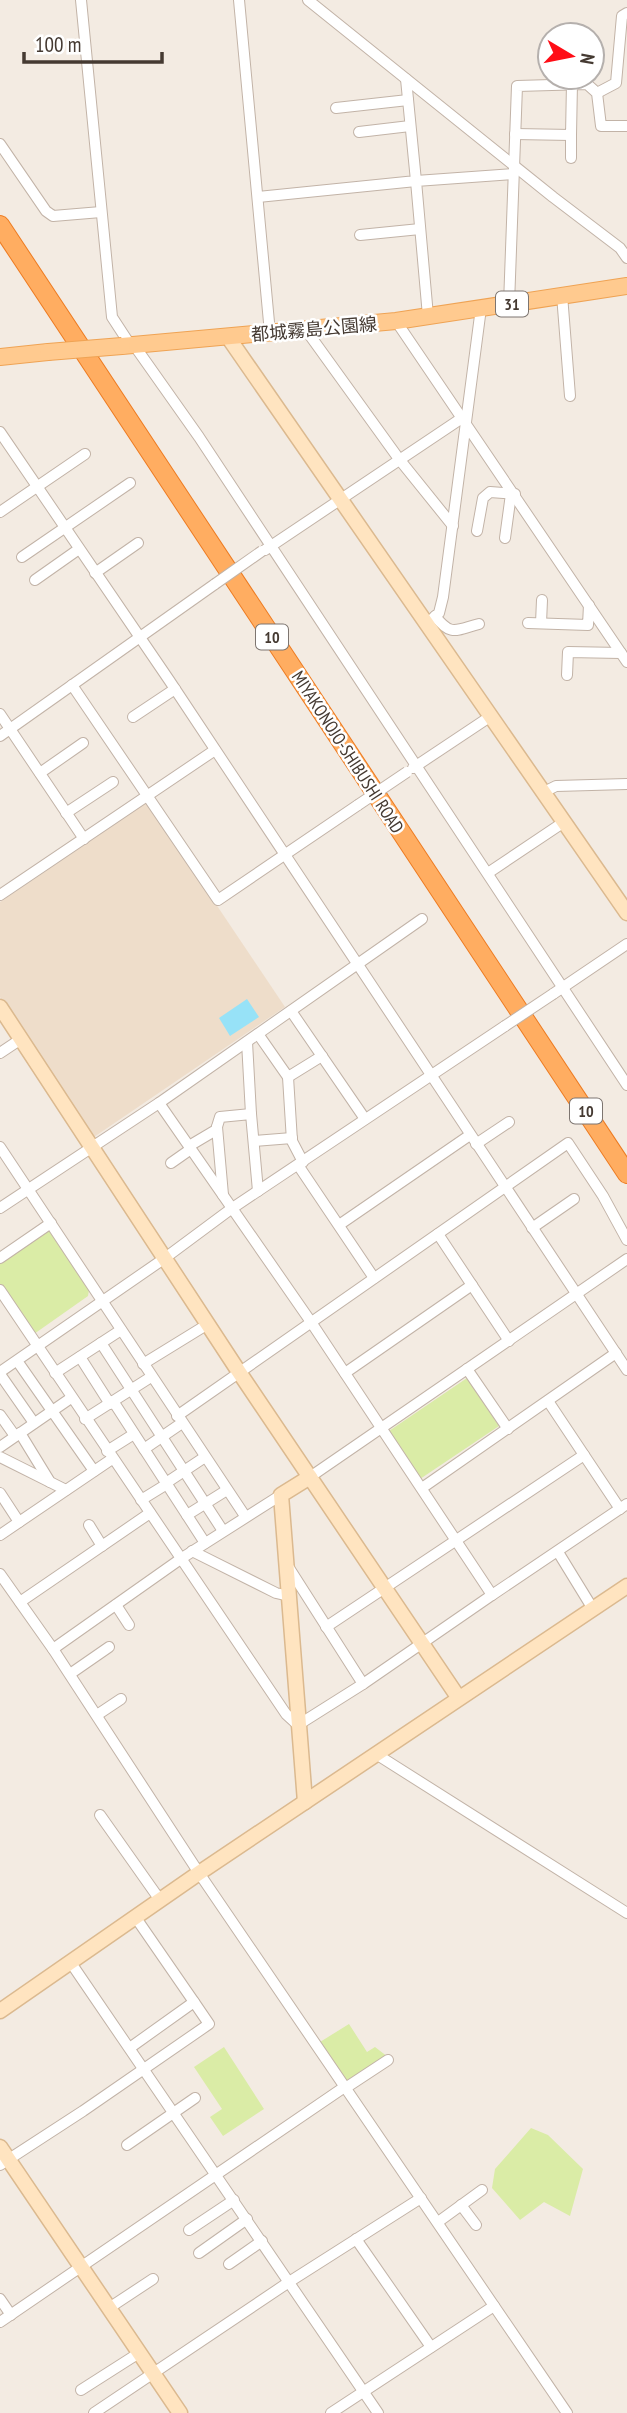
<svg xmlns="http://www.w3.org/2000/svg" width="627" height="2413" viewBox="0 0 627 2413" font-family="'PT Sans Narrow','Noto Sans JP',sans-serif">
  <rect width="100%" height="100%" fill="#f3ebe2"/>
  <path fill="#eeddca" d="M146,803H148L285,1007L94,1137L0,997V902Z"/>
  <g fill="#daeca6">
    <path d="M47,1228L89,1290L88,1296L34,1334L0,1284V1260Z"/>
    <path d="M467,1378L499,1426L420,1479L389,1431Z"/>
    <path d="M349,2024L367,2052L375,2047L388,2057L346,2083L320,2042Z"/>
    <path d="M224,2047L264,2109L223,2136L210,2117L222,2109L194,2067Z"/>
    <path d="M531,2128L548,2135L583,2169L570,2216L544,2202L520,2220L492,2188L495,2169Z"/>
  </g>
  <path fill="#97e2f7" d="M247,999L259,1017L230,1036L219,1018Z"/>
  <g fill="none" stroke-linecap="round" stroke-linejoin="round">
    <g stroke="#c2b3a7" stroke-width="12">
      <g id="street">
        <path d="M81,0L112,317L127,340L134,345L199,437L627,1085"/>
        <path d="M239,0L270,333"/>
        <path d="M308,0L553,197L620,248L627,258"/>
        <path d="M597,93L616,83L622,16L627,13"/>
        <path d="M336,108L408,100"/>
        <path d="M359,132L410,126"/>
        <path d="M515,134L571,135L572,83"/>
        <path d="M0,144L46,211L53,216L101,212"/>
        <path d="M571,158V135"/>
        <path d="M258,197L416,181L406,79"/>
        <path d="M360,235L420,229"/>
        <path d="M562,295L570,396"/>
        <path d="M509,304L517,86L587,84L597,93L601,126H627"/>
        <path d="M428,316L416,181L512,174"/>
        <path d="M396,321L627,662"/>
        <path d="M306,330L399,459L453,526"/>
        <path d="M0,432L169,680L627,1370"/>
        <path d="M0,512L85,454"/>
        <path d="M477,531L483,498L490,492L515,494"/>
        <path d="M505,538L511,494"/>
        <path d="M265,550L462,418"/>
        <path d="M22,557L130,483"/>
        <path d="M95,573L138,543"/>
        <path d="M35,580L79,549"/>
        <path d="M435,616C451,637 456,630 479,624"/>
        <path d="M528,623L588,625L589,605"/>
        <path d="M541,623L542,600"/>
        <path d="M426,624L439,613L443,597L481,308"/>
        <path d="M567,675L568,652L621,653"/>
        <path d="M72,685L218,900L358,805"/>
        <path d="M0,714L84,839"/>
        <path d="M133,717L175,689"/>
        <path d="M0,736L215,584"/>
        <path d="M413,768L491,716"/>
        <path d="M40,773L83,743"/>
        <path d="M544,792L556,786L627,784"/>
        <path d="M66,813L113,782"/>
        <path d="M488,873L564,822"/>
        <path d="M0,895L215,750"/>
        <path d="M553,994L627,944"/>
        <path d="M291,1011L365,1119"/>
        <path d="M258,1034L288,1077L322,1056"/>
        <path d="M247,1042L251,1114"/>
        <path d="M0,1053L21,1039"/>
        <path d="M288,1077L292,1141L303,1162"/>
        <path d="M217,1127L223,1195"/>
        <path d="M254,1141L292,1138"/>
        <path d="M476,1144L509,1122"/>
        <path d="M189,1146L216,1130L220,1117L251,1114L258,1191"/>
        <path d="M0,1147L245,1516"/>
        <path d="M171,1163L191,1149"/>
        <path d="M298,1165L374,1278"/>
        <path d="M0,1208L159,1103L422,919"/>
        <path d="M339,1225L470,1135"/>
        <path d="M532,1228L574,1199"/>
        <path d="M438,1234L509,1341"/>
        <path d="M0,1258L51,1223"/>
        <path d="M0,1290L286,1714L298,1725L363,1684L492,1595L311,1322L159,1103"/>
        <path d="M101,1343L223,1531"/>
        <path d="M80,1357L110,1404"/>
        <path d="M143,1364L208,1324"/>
        <path d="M20,1365L94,1471"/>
        <path d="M467,1369L508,1429"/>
        <path d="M0,1372L165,1258L231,1209L505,1026"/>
        <path d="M55,1373L121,1330"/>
        <path d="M345,1373L472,1285"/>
        <path d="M2,1377L34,1423"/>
        <path d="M113,1401L205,1543"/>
        <path d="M548,1401L620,1509"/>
        <path d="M0,1415L15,1436"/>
        <path d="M177,1416L568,1143L603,1196L627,1240"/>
        <path d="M85,1419L151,1377"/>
        <path d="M20,1433L50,1482L66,1490"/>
        <path d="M0,1447L71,1398"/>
        <path d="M144,1449L182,1423"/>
        <path d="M107,1451L134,1434"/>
        <path d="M0,1457L50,1482"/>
        <path d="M310,1477L627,1259"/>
        <path d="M166,1483L205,1457"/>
        <path d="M422,1488L616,1353"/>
        <path d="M0,1493L19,1522"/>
        <path d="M141,1500L167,1484"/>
        <path d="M187,1515L227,1490"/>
        <path d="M89,1525L102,1546"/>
        <path d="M0,1535L112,1459"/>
        <path d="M192,1551L276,1593L289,1596"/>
        <path d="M558,1552L593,1609"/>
        <path d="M289,1568L363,1684"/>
        <path d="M0,1574L53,1649L199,1873L567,2413"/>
        <path d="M492,1595L627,1504"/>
        <path d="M20,1602L150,1513"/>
        <path d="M116,1605L129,1625"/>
        <path d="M326,1627L584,1455"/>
        <path d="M53,1649L182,1558L281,1495"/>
        <path d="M70,1674L109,1647"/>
        <path d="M97,1715L121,1699"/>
        <path d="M376,1754L627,1913"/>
        <path d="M100,1815L160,1900"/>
        <path d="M136,1918L194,2002"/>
        <path d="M71,1963L378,2413"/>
        <path d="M347,2087L388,2060"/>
        <path d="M127,2145L195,2098"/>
        <path d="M0,2165L83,2111L209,2024L194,2002L131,2047"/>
        <path d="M461,2205L476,2225"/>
        <path d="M438,2222L482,2190"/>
        <path d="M189,2230L234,2200"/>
        <path d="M356,2239L431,2347"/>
        <path d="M199,2253L247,2219"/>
        <path d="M229,2264L262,2241"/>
        <path d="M0,2299L11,2315"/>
        <path d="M109,2308L153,2279"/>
        <path d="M0,2322L346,2086"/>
        <path d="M81,2390L139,2353"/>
        <path d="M94,2413L289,2282L421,2198"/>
        <path d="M331,2413L494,2306"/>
      </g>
    </g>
    <g stroke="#dbb98f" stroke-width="17">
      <g id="secondary">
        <path d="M228,337L627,913"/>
        <path d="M0,1007L239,1372L458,1697"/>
        <path d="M305,1802L281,1495L310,1477"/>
        <path d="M0,2011L199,1873L627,1586"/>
        <path d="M0,2147L180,2413"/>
      </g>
    </g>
    <g stroke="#efa354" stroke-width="18">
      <g id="primary">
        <path d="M122,346L396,321L627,286"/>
        <path d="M0,357L48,352"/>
      </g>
    </g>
    <g stroke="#ed7c22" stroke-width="20">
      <path id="highway" d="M0,225L627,1174"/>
    </g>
    <use href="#street" stroke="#fff" stroke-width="10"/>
    <use href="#secondary" stroke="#ffe4c0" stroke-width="14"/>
    <use href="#primary" stroke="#ffca8f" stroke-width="16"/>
    <use href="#highway" stroke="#ffad61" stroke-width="18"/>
    <g stroke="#c2b3a7" stroke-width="12" stroke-linecap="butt">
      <g id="street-bridge">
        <path d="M215,584L262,551"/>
        <path d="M358,805L407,772"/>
        <path d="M505,1026L553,994"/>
      </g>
    </g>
    <g stroke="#efa354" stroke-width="18" stroke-linecap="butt">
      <path id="primary-bridge" d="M48,352L122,346"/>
    </g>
    <use href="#street-bridge" stroke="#fff" stroke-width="10"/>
    <use href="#primary-bridge" stroke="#ffca8f" stroke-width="16"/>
  </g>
  <g text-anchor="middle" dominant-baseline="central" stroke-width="5" stroke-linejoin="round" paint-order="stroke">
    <g fill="#fff" stroke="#7d7570" stroke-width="2">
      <rect x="496" y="291.5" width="32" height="25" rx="5"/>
      <rect x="256" y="624.5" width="32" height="25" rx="5"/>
      <rect x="570" y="1098.5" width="32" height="25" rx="5"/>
    </g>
    <g font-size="16" font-weight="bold" fill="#453a32">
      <text x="512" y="304">31</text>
      <text x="272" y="637">10</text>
      <text x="586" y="1111">10</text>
    </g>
    <g font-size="18" fill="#453a32" stroke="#fff">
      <text transform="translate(314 329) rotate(-5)">都城霧島公園線</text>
      <text transform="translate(348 752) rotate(57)">MIYAKONOJO-SHIBUSHI ROAD</text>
    </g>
  </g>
  <g transform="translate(571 56) rotate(100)"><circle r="33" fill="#ffffff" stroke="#b5b0ad" stroke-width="2"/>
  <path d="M0-5L12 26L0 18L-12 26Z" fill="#ff0d16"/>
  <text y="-10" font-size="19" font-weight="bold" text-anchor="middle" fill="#453a32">N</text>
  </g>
  <path d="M24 52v10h138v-10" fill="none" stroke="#453a32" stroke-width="3.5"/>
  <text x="35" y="52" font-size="21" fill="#453a32" stroke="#ffffff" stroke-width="5" paint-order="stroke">100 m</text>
</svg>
